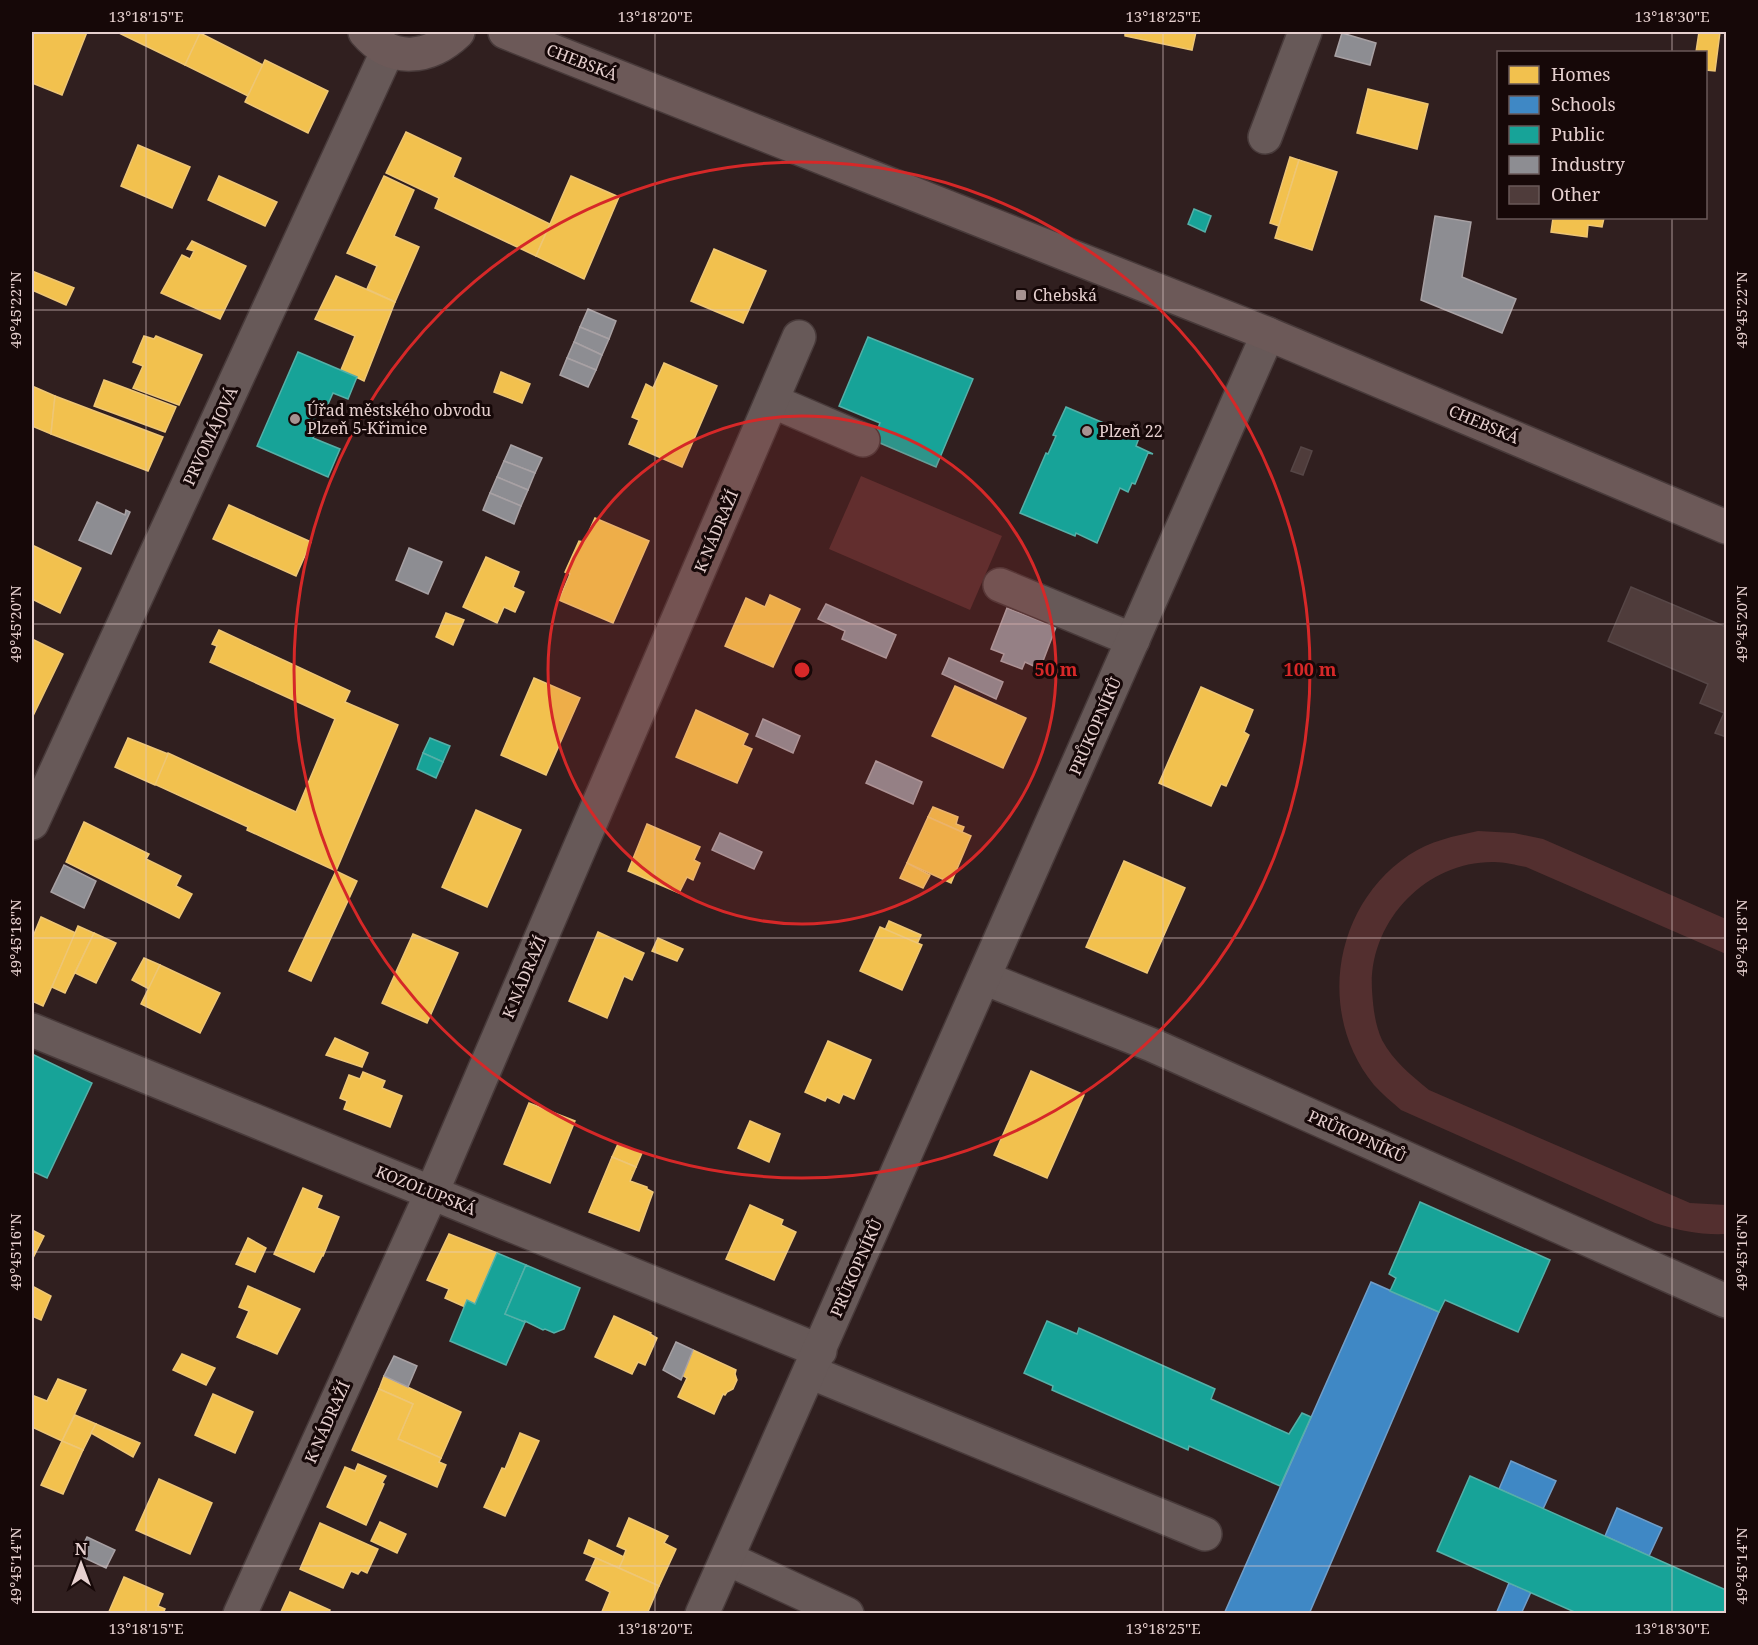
<svg xmlns="http://www.w3.org/2000/svg" width="1758" height="1645" viewBox="0 0 1758 1645" font-family="'Noto Serif',serif">
  <rect width="100%" height="100%" fill="#301f1f"/>
  <g fill="#532f2f">
    <path d="M861,476L1002,536L970,610L829,549Z"/>
    <path d="M1478,831L1514,833L1543,839L1726,919V954L1526,867C1516,865 1504,862 1494,862C1425,861 1368,923 1372,990C1373,1007 1375,1025 1382,1040C1393,1061 1411,1075 1429,1090L1690,1203L1726,1205V1234C1701,1235 1680,1231 1655,1223L1401,1110C1392,1102 1382,1094 1374,1085C1316,1014 1333,906 1409,855C1430,841 1454,836 1478,831Z"/>
  </g>
  <g fill="#f2c14e" stroke="#eec675" stroke-width="1.5">
    <path d="M32,32H87L62,95L32,83Z"/>
    <path d="M117,32H201L185,65Z"/>
    <path d="M1125,32H1196L1192,50L1125,36Z"/>
    <path d="M1699,32H1720L1715,71L1706,70V52H1696Z"/>
    <path d="M200,33L263,65L248,96L185,65Z"/>
    <path d="M265,60L328,91L308,133L245,102Z"/>
    <path d="M1368,89L1428,104L1417,149L1357,133Z"/>
    <path d="M406,132L461,158L453,177L550,224L536,256L435,208L439,198L386,173Z"/>
    <path d="M138,145L190,167L172,208L121,186Z"/>
    <path d="M1290,157L1299,160L1279,226L1270,223Z"/>
    <path d="M1299,160L1337,172L1312,250L1275,238Z"/>
    <path d="M219,176L277,202L265,226L208,200Z"/>
    <path d="M384,176L414,190L394,236L419,247L395,302L367,289L377,266L347,253Z"/>
    <path d="M571,176L619,197L584,279L536,256Z"/>
    <path d="M1553,218H1604L1602,227L1588,225L1587,237L1551,232Z"/>
    <path d="M192,241L246,266L220,319L161,293L182,255L190,259L194,251L187,249Z"/>
    <path d="M714,249L766,271L743,323L691,301Z"/>
    <path d="M32,271L74,288L66,305L32,290Z"/>
    <path d="M336,276L395,302L364,381L341,370L355,336L315,319Z"/>
    <path d="M144,336L154,339L156,336L202,355L179,405L133,388L143,366L133,362Z"/>
    <path d="M664,363L717,386L682,467L629,444L639,420L632,417L646,384L653,388Z"/>
    <path d="M501,372L530,384L522,403L494,392Z"/>
    <path d="M104,380L176,407L165,432L94,406Z"/>
    <path d="M32,386L55,396L51,434L32,426Z"/>
    <path d="M55,396L163,437L148,471L51,434Z"/>
    <path d="M229,505L311,542L296,576L213,539Z"/>
    <path d="M595,518L649,541L613,623L559,600L570,574L565,572L579,541L584,542Z"/>
    <path d="M32,545L81,568L60,613L32,599Z"/>
    <path d="M486,557L519,572L513,587L524,592L515,612L504,607L497,623L463,607Z"/>
    <path d="M770,595L800,609L773,667L725,646L746,598L765,607Z"/>
    <path d="M446,613L464,620L453,645L436,637Z"/>
    <path d="M219,630L350,691L345,702L398,725L336,871L247,830L248,827L154,784L168,753L296,812L335,719L210,662L217,646L212,644Z"/>
    <path d="M32,639L63,654L32,718Z"/>
    <path d="M534,678L580,698L546,775L501,755Z"/>
    <path d="M955,686L1026,718L1003,768L932,736Z"/>
    <path d="M1201,687L1253,710L1244,732L1249,735L1226,786L1221,784L1211,806L1159,783Z"/>
    <path d="M696,710L748,734L743,745L752,749L737,783L676,757Z"/>
    <path d="M128,738L168,754L155,785L115,767Z"/>
    <path d="M933,807L958,817L956,824L964,827L962,832L928,817Z"/>
    <path d="M476,810L521,830L487,907L442,887Z"/>
    <path d="M928,817L971,836L951,883L907,863Z"/>
    <path d="M84,822L149,854L146,859L181,876L176,886L192,894L179,918L66,862Z"/>
    <path d="M647,824L700,847L694,860L700,863L693,880L687,877L679,893L628,871Z"/>
    <path d="M1124,861L1185,888L1147,973L1086,947Z"/>
    <path d="M907,863L930,875L923,888L900,878Z"/>
    <path d="M336,871L357,881L311,981L289,971Z"/>
    <path d="M41,917L76,933L43,1006L32,1001V939Z"/>
    <path d="M889,921L921,935L917,944L885,930Z"/>
    <path d="M78,926L94,933L65,993L52,987Z"/>
    <path d="M880,927L922,945L902,990L860,971Z"/>
    <path d="M598,932L644,953L632,980L624,976L607,1018L569,1001Z"/>
    <path d="M94,933L116,943L96,983L75,973Z"/>
    <path d="M413,934L458,953L427,1023L382,1003Z"/>
    <path d="M658,938L683,949L677,961L652,951Z"/>
    <path d="M144,958L160,965L149,989L132,980Z"/>
    <path d="M160,965L220,993L200,1033L141,1004Z"/>
    <path d="M335,1038L368,1053L362,1067L326,1055Z"/>
    <path d="M828,1041L871,1060L854,1099L843,1094L839,1103L827,1097L825,1101L805,1092Z"/>
    <path d="M1031,1071L1084,1095L1047,1178L994,1155Z"/>
    <path d="M363,1072L385,1081L382,1088L402,1096L390,1127L344,1109L347,1101L340,1098L349,1075L360,1079Z"/>
    <path d="M529,1103L575,1121L550,1183L504,1164Z"/>
    <path d="M750,1121L780,1134L769,1162L738,1148Z"/>
    <path d="M618,1144L642,1153L636,1167L612,1157Z"/>
    <path d="M612,1157L636,1167L630,1181L647,1187V1189L653,1192L639,1231L589,1212Z"/>
    <path d="M303,1188L322,1196L317,1208L339,1217L323,1256H322L314,1272L274,1254Z"/>
    <path d="M750,1205L783,1220L781,1225L796,1232L774,1280L726,1259Z"/>
    <path d="M32,1230L44,1236L32,1260Z"/>
    <path d="M449,1234L497,1253L475,1304L467,1300L465,1307L445,1298L449,1289L427,1280Z"/>
    <path d="M248,1238L266,1248L255,1272L236,1264Z"/>
    <path d="M32,1286L51,1296L41,1320L32,1316Z"/>
    <path d="M248,1286L300,1309L277,1354L237,1337L249,1311L239,1307Z"/>
    <path d="M614,1316L651,1333L650,1334L657,1338L645,1365L638,1362L632,1374L595,1357Z"/>
    <path d="M693,1350L736,1370L735,1374L737,1380L733,1389L727,1392L725,1395L723,1394L714,1414L678,1397L687,1378L682,1375Z"/>
    <path d="M182,1354L215,1368L206,1385L173,1370Z"/>
    <path d="M384,1376L461,1412L441,1458L398,1439L413,1404L379,1389Z"/>
    <path d="M58,1379L86,1390L62,1441L32,1427V1395L47,1401Z"/>
    <path d="M379,1389L413,1404L398,1439L441,1458L439,1462L446,1465L437,1487L352,1450Z"/>
    <path d="M213,1394L253,1412L235,1453L195,1435Z"/>
    <path d="M75,1415L96,1424L83,1450L62,1441Z"/>
    <path d="M96,1424L140,1443L133,1457L91,1433Z"/>
    <path d="M520,1433L539,1441L505,1516L484,1507L502,1468L505,1469Z"/>
    <path d="M62,1441L83,1450L63,1494L41,1485Z"/>
    <path d="M358,1464L386,1476L382,1483L384,1484L366,1525L327,1507L345,1467L355,1471Z"/>
    <path d="M159,1479L212,1503L190,1554L136,1530Z"/>
    <path d="M629,1518L668,1536L664,1543L676,1549L659,1586L619,1568L626,1550L617,1546Z"/>
    <path d="M380,1522L406,1534L397,1553L371,1541Z"/>
    <path d="M320,1523L378,1549L367,1573L361,1570L358,1574L351,1571L343,1588L300,1569Z"/>
    <path d="M589,1540L624,1557L619,1568L584,1553Z"/>
    <path d="M596,1558L659,1586L647,1614H601L610,1592L586,1580Z"/>
    <path d="M124,1577L163,1594L158,1606L165,1609L163,1614H108Z"/>
    <path d="M290,1592L330,1610L328,1614H280Z"/>
  </g>
  <g fill="#3f88c5" stroke="#719ec8" stroke-width="1.5">
    <path d="M1371,1282L1439,1312L1309,1614H1224Z"/>
    <path d="M1511,1461L1556,1481L1543,1509L1499,1489Z"/>
    <path d="M1617,1508L1662,1528L1649,1556L1605,1536Z"/>
    <path d="M1509,1583L1531,1592L1521,1614H1496Z"/>
  </g>
  <g fill="#17a398" stroke="#55b0a8" stroke-width="1.5">
    <path d="M1194,209L1211,216L1205,232L1188,224Z"/>
    <path d="M868,337L973,379L936,467L873,440L880,423L839,406Z"/>
    <path d="M298,352L357,377L348,399L333,393L313,438L340,449L328,477L257,446Z"/>
    <path d="M1066,407L1139,438L1136,446L1153,454L1148,453L1135,484L1132,483L1128,492L1120,488L1097,543L1076,533L1075,536L1020,513L1046,453L1048,454L1056,436L1053,435Z"/>
    <path d="M430,738L450,746L443,762L423,753Z"/>
    <path d="M423,753L443,762L436,778L417,769Z"/>
    <path d="M32,1054L92,1083L47,1178L32,1171Z"/>
    <path d="M1420,1202L1550,1260L1518,1332L1445,1300L1439,1312L1390,1291L1396,1278L1389,1274Z"/>
    <path d="M497,1253L526,1265L505,1314L525,1322L506,1365L450,1341L467,1300L475,1304Z"/>
    <path d="M526,1265L580,1288L564,1329L554,1333L545,1329L543,1330L525,1321V1322L505,1314Z"/>
    <path d="M1047,1321L1077,1334L1079,1328L1215,1389L1211,1399L1289,1434L1302,1413L1311,1417L1280,1486L1189,1446L1188,1450L1052,1390L1053,1386L1024,1373Z"/>
    <path d="M1470,1476L1726,1590V1614H1579L1437,1551Z"/>
  </g>
  <g fill="#8d8d92" stroke="#a8a1a4" stroke-width="1.5">
    <path d="M1342,33L1376,43L1370,65L1335,56Z"/>
    <path d="M1435,216L1471,222L1462,277L1516,299L1502,333L1421,300Z"/>
    <path d="M588,309L616,321L609,339L580,327Z"/>
    <path d="M580,327L609,339L602,355L574,342Z"/>
    <path d="M574,342L602,355L596,370L567,358Z"/>
    <path d="M567,358L596,370L588,387L560,375Z"/>
    <path d="M511,445L542,458L535,473L504,461Z"/>
    <path d="M504,461L535,473L528,490L497,477Z"/>
    <path d="M497,477L528,490L521,506L490,493Z"/>
    <path d="M490,493L521,506L514,524L483,510Z"/>
    <path d="M97,502L125,515L126,510L130,512L111,554L79,540Z"/>
    <path d="M409,548L442,562L428,594L396,580Z"/>
    <path d="M826,604L896,635L886,658L842,639L845,631L818,619Z"/>
    <path d="M1007,608L1056,627L1040,669L1025,662L1022,669L1001,661L1004,654L991,649Z"/>
    <path d="M949,658L1003,682L996,699L942,674Z"/>
    <path d="M763,719L800,736L793,753L756,736Z"/>
    <path d="M876,761L922,782L913,804L866,783Z"/>
    <path d="M720,833L762,852L754,869L712,850Z"/>
    <path d="M64,865L96,881L84,908L51,892Z"/>
    <path d="M676,1342L693,1350L681,1380L663,1370Z"/>
    <path d="M394,1356L417,1366L408,1387L384,1376Z"/>
    <path d="M87,1537L115,1550L106,1568L78,1555Z"/>
  </g>
  <g fill="#4f3c3b" stroke="#564646" stroke-width="1.5">
    <path d="M1301,447L1312,451L1303,475L1291,471Z"/>
    <path d="M1631,587L1726,627V737L1715,733L1724,713L1700,703L1708,684L1608,641Z"/>
  </g>
  <g fill="none" stroke-linecap="round" stroke-linejoin="round">
    <g stroke="#483a3a" stroke-width="36">
      <g id="minor">
        <path d="M1265,137L1305,32"/>
        <path d="M772,401L863,440"/>
        <path d="M1000,585L1133,640"/>
        <path d="M32,823L388,50"/>
        <path d="M984,978L1152,1045L1726,1301"/>
        <path d="M32,1030L820,1351"/>
        <path d="M810,1372L1205,1534"/>
        <path d="M728,1559L847,1614"/>
        <path d="M240,1614L432,1192L799,337"/>
        <path d="M702,1614L1268,334"/>
      </g>
    </g>
    <g stroke="#483a3a" stroke-width="36">
      <g id="major">
        <path d="M365,32C392,64 430,59 458,32"/>
        <path d="M505,32L1268,334L1726,527"/>
      </g>
    </g>
    <use href="#minor" stroke="#675958" stroke-width="33"/>
    <use href="#major" stroke="#6c5958" stroke-width="33"/>
  </g>
  <path fill="none" stroke="#e6d0cf" stroke-width="1.5" stroke-opacity="0.45" d="M146,32V1614M655,32V1614M1163,32V1614M1672,32V52M1672,218V1614M32,310H1726M32,624H1726M32,938H1726M32,1252H1726M32,1566H1726"/>
  <circle cx="802" cy="670" r="254" fill="#d62828" fill-opacity=".12"/>
  <g fill="none" stroke="#d62828" stroke-width="3">
    <circle cx="802" cy="670" r="254"/>
    <circle cx="802" cy="670" r="508"/>
  </g>
  <g fill="#a69291" stroke="#160808" stroke-width="2">
    <rect x="1015" y="289" width="12" height="12" rx="3"/>
    <circle cx="295" cy="419" r="6"/>
    <circle cx="1087" cy="431" r="6"/>
  </g>
  <g text-anchor="middle" dominant-baseline="central" stroke-width="6" stroke-linejoin="round" paint-order="stroke">
    <g font-size="16" fill="#e6d0cf" stroke="#160808">
      <text transform="translate(582 62) rotate(21)">CHEBSKÁ</text>
      <text transform="translate(1484 424) rotate(23)">CHEBSKÁ</text>
      <text transform="translate(210 436) rotate(-65)">PRVOMÁJOVÁ</text>
      <text transform="translate(716 531) rotate(-67)">K NÁDRAŽÍ</text>
      <text transform="translate(1095 726) rotate(-66)">PRŮKOPNÍKŮ</text>
      <text transform="translate(524 977) rotate(-67)">K NÁDRAŽÍ</text>
      <text transform="translate(1357 1136) rotate(24)">PRŮKOPNÍKŮ</text>
      <text transform="translate(426 1190) rotate(22)">KOZOLUPSKÁ</text>
      <text transform="translate(856 1268) rotate(-66)">PRŮKOPNÍKŮ</text>
      <text transform="translate(327 1422) rotate(-66)">K NÁDRAŽÍ</text>
    </g>
    <g font-size="16" fill="#e6d0cf" stroke="#160808" text-anchor="start">
      <text x="1033" y="295">Chebská</text>
      <text x="307" y="410">Úřad městského obvodu<tspan x="307" dy="18">Plzeň 5-Křimice</tspan></text>
      <text x="1099" y="431">Plzeň 22</text>
    </g>
  </g>
  <circle cx="802" cy="670" r="9" fill="#d62828" stroke="#160808" stroke-width="3"/>
  <g font-size="18" text-anchor="middle" font-weight="bold" fill="#d62828" stroke="#160808" stroke-width="6" stroke-linejoin="round" paint-order="stroke">
    <text x="1056" y="676">50 m</text>
    <text x="1310" y="676">100 m</text>
  </g>
  <rect width="1758" height="1645" fill="none" stroke="#160808" stroke-width="66"/>
  <rect x="1497" y="51" width="210" height="168" fill="#160808" stroke="#695858" stroke-width="1.5"/>
  <rect x="1509" y="66" width="30" height="18" fill="#f2c14e" stroke="#695858" stroke-width="1.5"/>
  <text x="1551" y="81" font-size="18" fill="#e6d0cf">Homes</text>
  <rect x="1509" y="96" width="30" height="18" fill="#3f88c5" stroke="#695858" stroke-width="1.5"/>
  <text x="1551" y="111" font-size="18" fill="#e6d0cf">Schools</text>
  <rect x="1509" y="126" width="30" height="18" fill="#17a398" stroke="#695858" stroke-width="1.5"/>
  <text x="1551" y="141" font-size="18" fill="#e6d0cf">Public</text>
  <rect x="1509" y="156" width="30" height="18" fill="#8d8d92" stroke="#695858" stroke-width="1.5"/>
  <text x="1551" y="171" font-size="18" fill="#e6d0cf">Industry</text>
  <rect x="1509" y="186" width="30" height="18" fill="#4f3c3b" stroke="#695858" stroke-width="1.5"/>
  <text x="1551" y="201" font-size="18" fill="#e6d0cf">Other</text>
  <g transform="translate(81 1564)" stroke="#160808" stroke-width="4.5" paint-order="stroke">
  <path d="M0-4.5L10 22L0 15L-10 22Z" fill="#e6d0cf"/>
  <text y="-9" font-size="16" font-weight="bold" text-anchor="middle" fill="#e6d0cf">N</text>
  </g>
  <rect x="33" y="33" width="1692" height="1579" fill="none" stroke="#e6d0cf" stroke-width="2"/>
  <g font-size="15" text-anchor="middle" fill="#e6d0cf">
    <text x="146" y="22">13°18'15"E</text>
    <text x="655" y="22">13°18'20"E</text>
    <text x="1163" y="22">13°18'25"E</text>
    <text x="1672" y="22">13°18'30"E</text>
    <text transform="translate(16 310) rotate(-90)" y="5">49°45'22"N</text>
    <text transform="translate(1742 310) rotate(-90)" y="5">49°45'22"N</text>
    <text transform="translate(16 624) rotate(-90)" y="5">49°45'20"N</text>
    <text transform="translate(1742 624) rotate(-90)" y="5">49°45'20"N</text>
    <text transform="translate(16 938) rotate(-90)" y="5">49°45'18"N</text>
    <text transform="translate(1742 938) rotate(-90)" y="5">49°45'18"N</text>
    <text transform="translate(16 1252) rotate(-90)" y="5">49°45'16"N</text>
    <text transform="translate(1742 1252) rotate(-90)" y="5">49°45'16"N</text>
    <text transform="translate(16 1566) rotate(-90)" y="5">49°45'14"N</text>
    <text transform="translate(1742 1566) rotate(-90)" y="5">49°45'14"N</text>
    <text x="146" y="1634">13°18'15"E</text>
    <text x="655" y="1634">13°18'20"E</text>
    <text x="1163" y="1634">13°18'25"E</text>
    <text x="1672" y="1634">13°18'30"E</text>
  </g>
</svg>
